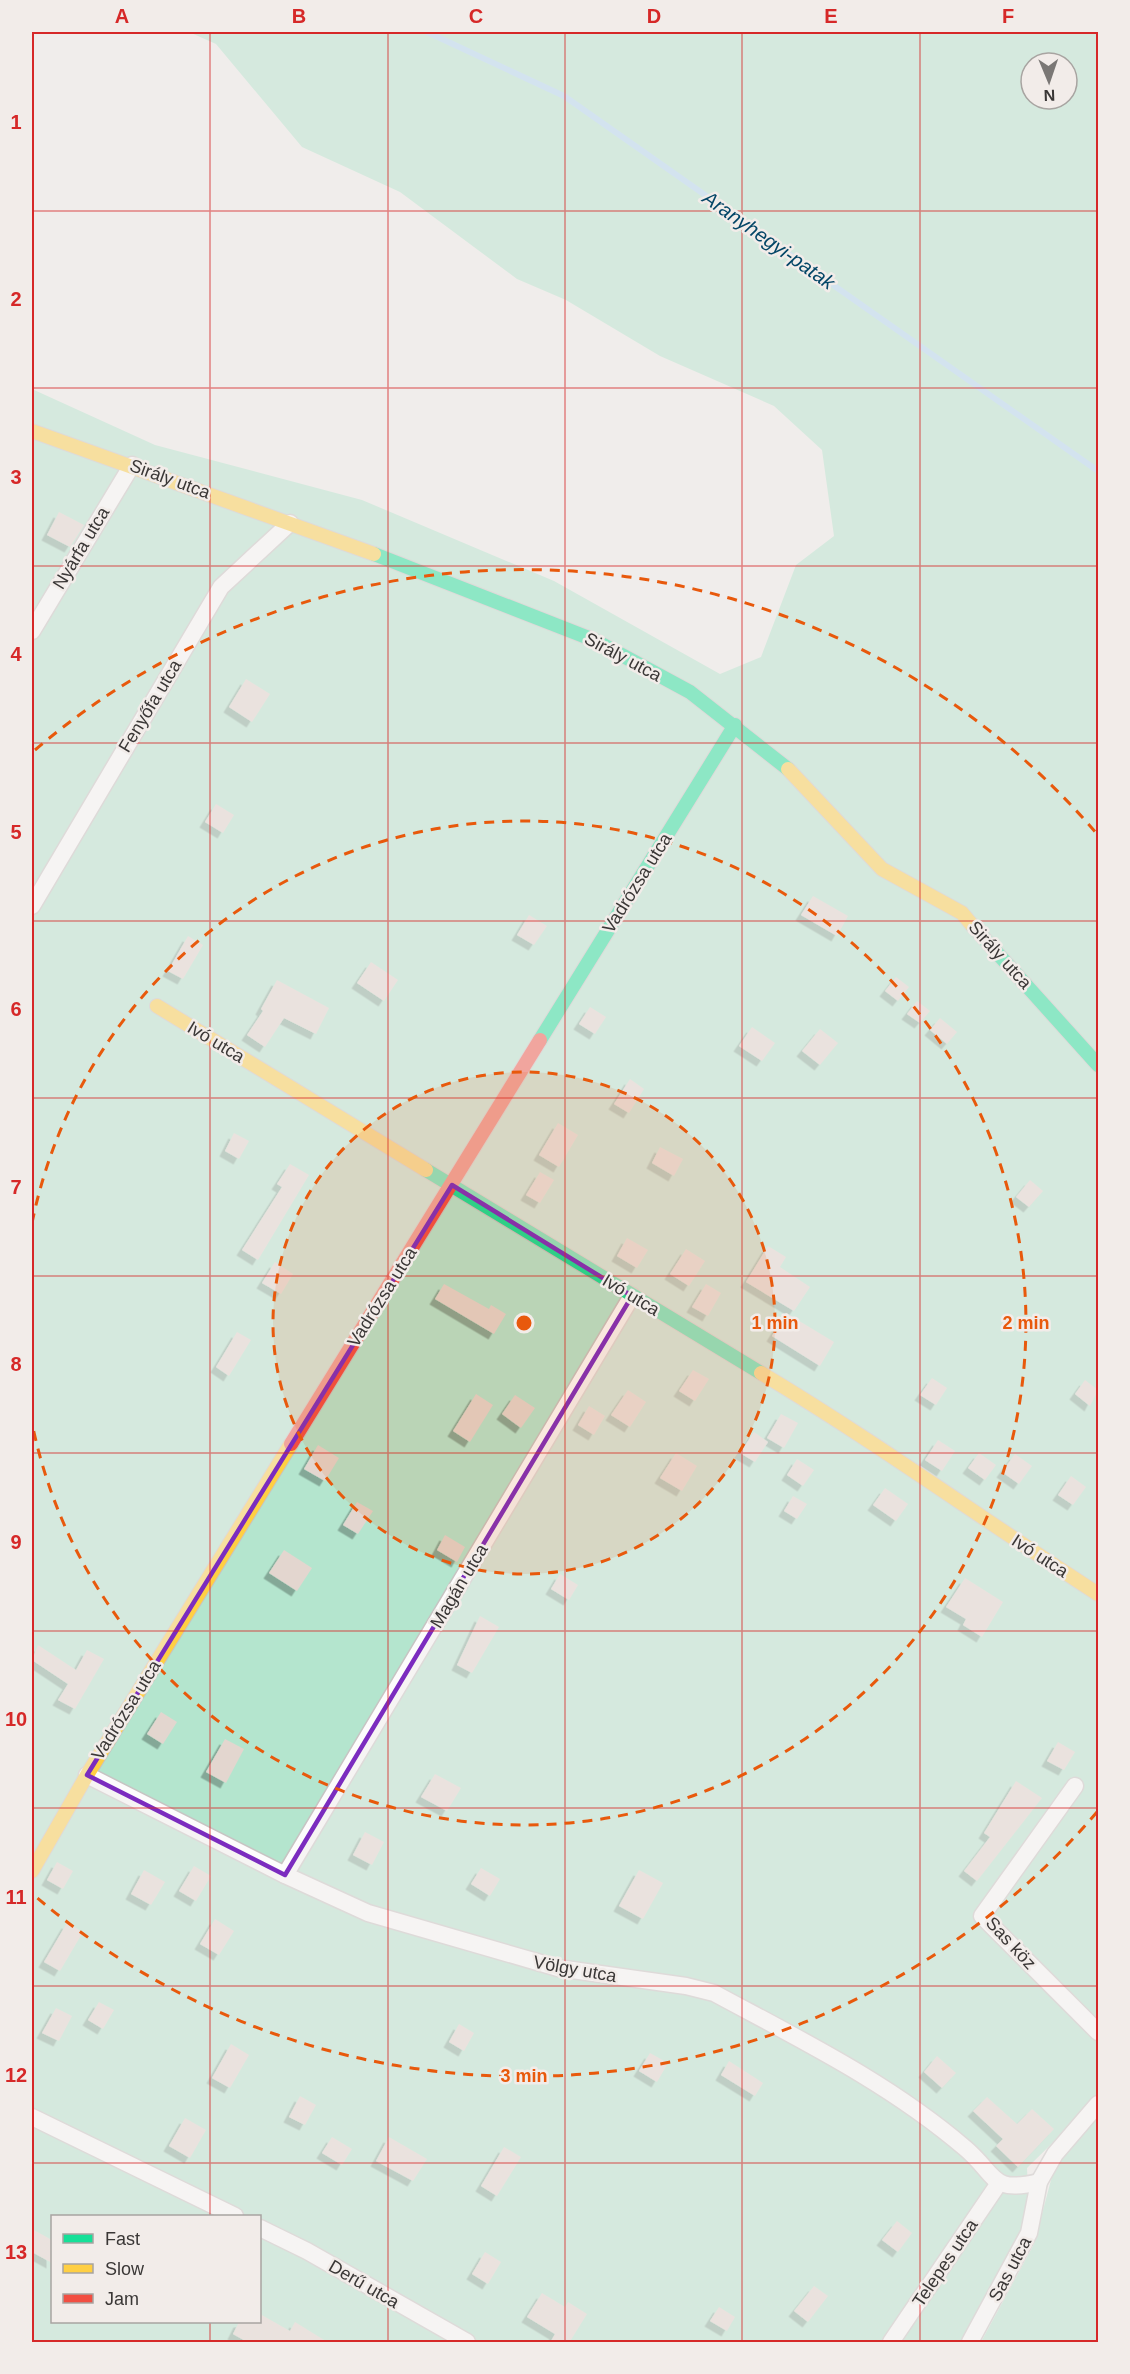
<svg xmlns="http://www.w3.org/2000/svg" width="1130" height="2374" viewBox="0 0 1130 2374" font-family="Arial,sans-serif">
  <defs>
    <filter id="shadow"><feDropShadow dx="-5.5" dy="5.5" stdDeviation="0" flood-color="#0004"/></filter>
  </defs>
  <rect width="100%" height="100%" fill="#f0edeb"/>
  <g fill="#b4e5ce" fill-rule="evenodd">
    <path d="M189,32H1098V2098L1027,2168L1029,2211L987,2303L963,2342H32V389L155,445L362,500L554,581L720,674L761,657L796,565L834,536L822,450L774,406L660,356L566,300L517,279L400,192L302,147L216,44ZM1031,63H1067V99H1031ZM52,2216H260V2322H52Z"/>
    <path d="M1098,2107V2342H981L1034,2244L1055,2165Z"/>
  </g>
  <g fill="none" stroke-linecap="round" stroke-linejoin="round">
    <path stroke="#afd8f4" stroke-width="6" d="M427,32L564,96L1098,471"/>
  </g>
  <g fill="#e3d6cf" filter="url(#shadow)">
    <path d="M59,512L84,525L70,547L47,535Z"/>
    <path d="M246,679L270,694L252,722L229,707Z"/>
    <path d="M216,804L234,815L223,833L205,822Z"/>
    <path d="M813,896L848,916L837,936L801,915Z"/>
    <path d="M529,915L547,926L534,945L517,935Z"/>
    <path d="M188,936L203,945L183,979L168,971Z"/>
    <path d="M371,962L398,980L384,1001L357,983Z"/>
    <path d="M896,977L909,987L898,1001L885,991Z"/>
    <path d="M277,980L329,1008L316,1034L284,1018L265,1047L247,1035L263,1011L261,1009Z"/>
    <path d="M917,1001L930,1011L920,1023L907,1014Z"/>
    <path d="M590,1007L606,1017L595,1034L579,1024Z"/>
    <path d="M940,1018L957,1032L947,1044L930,1030Z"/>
    <path d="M752,1027L775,1043L762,1061L739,1046Z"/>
    <path d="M820,1029L838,1043L820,1065L802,1051Z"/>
    <path d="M630,1079L644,1089L629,1113L614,1104Z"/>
    <path d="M558,1123L578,1135L559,1167L539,1155Z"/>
    <path d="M234,1133L249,1141L239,1159L225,1151Z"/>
    <path d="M660,1147L683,1159L674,1176L652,1163Z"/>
    <path d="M290,1164L309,1175L258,1260L242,1250L282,1187L277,1184Z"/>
    <path d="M540,1172L554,1180L540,1203L526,1195Z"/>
    <path d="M1030,1180L1043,1191L1029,1207L1016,1197Z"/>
    <path d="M627,1238L648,1250L637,1268L617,1256Z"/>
    <path d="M768,1246L786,1257L780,1267L810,1287L794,1311L746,1282Z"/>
    <path d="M686,1249L705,1261L689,1286L670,1274Z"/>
    <path d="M275,1262L293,1274L281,1294L262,1283Z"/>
    <path d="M444,1284L489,1309L491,1305L506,1314L494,1334L435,1299Z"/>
    <path d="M706,1284L721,1293L708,1316L692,1307Z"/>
    <path d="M786,1313L834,1342L820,1366L772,1336Z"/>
    <path d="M237,1332L251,1340L229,1376L216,1367Z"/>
    <path d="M693,1370L709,1379L695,1401L679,1391Z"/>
    <path d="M932,1378L947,1388L936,1405L920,1395Z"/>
    <path d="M1085,1380L1098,1390L1090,1406L1075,1394Z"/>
    <path d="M628,1390L646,1402L630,1427L611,1415Z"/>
    <path d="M476,1394L493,1405L470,1442L453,1431Z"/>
    <path d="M515,1395L535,1408L521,1428L502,1414Z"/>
    <path d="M589,1406L605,1416L594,1435L578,1425Z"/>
    <path d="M781,1414L798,1423L784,1448L767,1438Z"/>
    <path d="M754,1432L768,1442L755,1462L740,1453Z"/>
    <path d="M938,1440L955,1451L942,1471L925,1460Z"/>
    <path d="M318,1445L339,1458L325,1481L304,1469Z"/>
    <path d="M676,1453L697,1466L682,1491L660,1478Z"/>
    <path d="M979,1453L996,1465L985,1480L968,1468Z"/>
    <path d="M1015,1454L1032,1466L1019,1484L1002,1472Z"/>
    <path d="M797,1459L814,1470L803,1486L787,1475Z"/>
    <path d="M1071,1476L1086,1487L1073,1505L1058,1495Z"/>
    <path d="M885,1488L908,1504L896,1521L873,1505Z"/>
    <path d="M793,1496L807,1504L797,1519L784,1511Z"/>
    <path d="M357,1502L373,1511L358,1534L343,1525Z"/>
    <path d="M445,1535L465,1547L457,1562L437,1550Z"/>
    <path d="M284,1550L312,1568L297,1591L269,1573Z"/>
    <path d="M560,1574L578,1585L569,1600L551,1589Z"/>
    <path d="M965,1578L1003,1602L982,1637L963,1625L966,1619L946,1607Z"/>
    <path d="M480,1616L499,1627L472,1673L457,1665Z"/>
    <path d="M38,1645L76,1670L87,1650L104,1659L75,1709L58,1700L68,1684L32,1660Z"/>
    <path d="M161,1712L177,1722L163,1744L147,1734Z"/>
    <path d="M225,1739L244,1749L226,1783L206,1772Z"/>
    <path d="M1058,1742L1075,1752L1064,1770L1047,1761Z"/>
    <path d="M435,1774L461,1788L447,1811L421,1797Z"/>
    <path d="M1016,1781L1042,1798L977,1881L964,1871L990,1837L984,1833Z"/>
    <path d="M365,1832L384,1842L372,1865L353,1855Z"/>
    <path d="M57,1862L73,1871L63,1889L47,1880Z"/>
    <path d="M194,1866L211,1876L196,1901L179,1891Z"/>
    <path d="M481,1868L500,1879L490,1896L471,1884Z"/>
    <path d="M144,1870L165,1882L151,1905L131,1894Z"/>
    <path d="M639,1870L663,1883L643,1919L619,1906Z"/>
    <path d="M215,1919L234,1931L219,1955L200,1944Z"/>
    <path d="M67,1923L83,1932L60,1971L44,1962Z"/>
    <path d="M99,2002L114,2010L103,2029L88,2020Z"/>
    <path d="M56,2008L72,2016L59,2041L42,2033Z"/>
    <path d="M459,2024L474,2033L464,2051L449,2042Z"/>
    <path d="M231,2044L249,2055L230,2088L212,2078Z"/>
    <path d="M650,2053L668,2063L657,2082L639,2071Z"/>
    <path d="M937,2056L956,2073L942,2088L924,2072Z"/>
    <path d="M729,2061L763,2083L755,2096L721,2075Z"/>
    <path d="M300,2096L316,2105L305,2125L289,2117Z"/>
    <path d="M987,2097L1017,2124L1032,2109L1054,2129L1018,2167L996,2146L1003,2139L973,2111Z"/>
    <path d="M185,2118L206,2130L190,2158L169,2146Z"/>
    <path d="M332,2137L352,2149L342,2165L322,2153Z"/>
    <path d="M389,2137L427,2159L413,2181L376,2161Z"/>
    <path d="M504,2147L521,2157L497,2196L481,2186Z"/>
    <path d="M897,2221L912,2233L898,2252L882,2240Z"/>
    <path d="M32,2229L52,2240V2263L32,2252Z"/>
    <path d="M485,2252L501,2262L488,2284L472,2274Z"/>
    <path d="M814,2286L828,2296L808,2322L794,2311Z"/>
    <path d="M542,2293L565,2307L568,2302L587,2314L569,2343H550L555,2334L527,2317Z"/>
    <path d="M719,2307L735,2317L727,2331L710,2321Z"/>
    <path d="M260,2314L290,2331L295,2322L329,2343H249L233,2334L239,2322H260Z"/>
  </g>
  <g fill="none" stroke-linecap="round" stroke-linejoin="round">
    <g stroke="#c7c4c3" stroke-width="19">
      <g id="street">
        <path d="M32,631L132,465"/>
        <path d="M32,906L221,587L290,523"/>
        <path d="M87,1775L285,1875L368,1913L558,1968L686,1986L714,1993C801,2040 889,2083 965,2148C997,2175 990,2194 1039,2182"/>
        <path d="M1075,1786L982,1916L1098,2032"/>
        <path d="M285,1875L632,1296"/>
        <path d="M32,2117L235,2216"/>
        <path d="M260,2228L307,2251L467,2342"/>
        <path d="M891,2342L999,2183"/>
        <path d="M970,2342L1029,2233L1039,2182L1055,2154L1098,2104"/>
      </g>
    </g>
    <g stroke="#c7c4c3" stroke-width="16">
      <g id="fast">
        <path d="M374,554L594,640L690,692L788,769"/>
        <path d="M972,925L1098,1065"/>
        <path d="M540,1040L735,725"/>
        <path d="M426,1170L761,1373"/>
      </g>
    </g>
    <g stroke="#c7c4c3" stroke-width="16">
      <g id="slow">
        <path d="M32,431L374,554"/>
        <path d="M788,769L882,869L962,913L972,925"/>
        <path d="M157,1006L426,1170"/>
        <path d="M761,1373C876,1442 985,1521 1098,1594"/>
        <path d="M32,1871L87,1775L291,1444"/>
      </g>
    </g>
    <g stroke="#c7c4c3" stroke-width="16">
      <path id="jam" d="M291,1444L540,1040"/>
    </g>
    <use href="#street" stroke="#fdfcfc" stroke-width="16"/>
    <use href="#fast" stroke="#16e098" stroke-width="14"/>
    <use href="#slow" stroke="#ffcf43" stroke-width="14"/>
    <use href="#jam" stroke="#f24e42" stroke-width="14"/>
  </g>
  <path d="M0 0H1130V2374H0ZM452,1185L632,1296L285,1875L87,1775Z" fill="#f0edeb" fill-opacity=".55" fill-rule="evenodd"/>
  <path fill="none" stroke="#7b2cbf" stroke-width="4.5" stroke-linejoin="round" d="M452,1185L632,1296L285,1875L87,1775Z"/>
  <path fill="none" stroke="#d62828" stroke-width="1.5" stroke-opacity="0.55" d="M210,32V2216M388,32V2342M565,32V2342M742,32V2342M920,32V2342M32,211H1098M32,388H1098M32,566H1098M32,743H1098M32,921H1098M32,1098H1098M32,1276H1098M32,1453H1098M32,1631H1098M32,1808H1098M32,1986H1098M32,2163H1098M210,2322V2342"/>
  <circle cx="524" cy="1323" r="251" fill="#e8590c" fill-opacity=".12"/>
  <g fill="none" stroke="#e8590c" stroke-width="3" stroke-dasharray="10 8">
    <circle cx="524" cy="1323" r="251"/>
    <path d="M32 1223A502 502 0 1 1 32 1423"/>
    <path d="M1097 1812A753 753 0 0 1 35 1896M35 750A753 753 0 0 1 1097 834"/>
  </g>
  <g text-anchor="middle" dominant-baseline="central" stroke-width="5" stroke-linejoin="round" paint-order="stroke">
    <g font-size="18" fill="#3a3736" stroke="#f2ece9">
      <text transform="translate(170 479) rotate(20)">Sirály utca</text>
      <text transform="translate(81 548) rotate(-59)">Nyárfa utca</text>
      <text transform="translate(623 657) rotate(28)">Sirály utca</text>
      <text transform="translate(150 706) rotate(-59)">Fenyőfa utca</text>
      <text transform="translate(637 883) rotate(-58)">Vadrózsa utca</text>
      <text transform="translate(1000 955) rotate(48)">Sirály utca</text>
      <text transform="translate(216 1042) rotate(31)">Ivó utca</text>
      <text transform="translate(631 1295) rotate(31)">Ivó utca</text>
      <text transform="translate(382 1297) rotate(-58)">Vadrózsa utca</text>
      <text transform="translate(1040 1556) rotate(33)">Ivó utca</text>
      <text transform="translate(459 1586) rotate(-59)">Magán utca</text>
      <text transform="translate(126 1710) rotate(-58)">Vadrózsa utca</text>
      <text transform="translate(1011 1943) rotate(47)">Sas köz</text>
      <text transform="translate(575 1969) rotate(10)">Völgy utca</text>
      <text transform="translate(945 2263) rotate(-56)">Telepes utca</text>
      <text transform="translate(1010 2269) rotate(-62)">Sas utca</text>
      <text transform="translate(364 2284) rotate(30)">Derű utca</text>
    </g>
    <g font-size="20" font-style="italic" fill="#044667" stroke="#f2ece9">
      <text transform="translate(769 240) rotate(35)">Aranyhegyi-patak</text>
    </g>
  </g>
  <circle cx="524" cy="1323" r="9" fill="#e8590c" stroke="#f2ece9" stroke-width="3"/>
  <g font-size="18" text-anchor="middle" font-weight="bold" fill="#e8590c" stroke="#f2ece9" stroke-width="5" stroke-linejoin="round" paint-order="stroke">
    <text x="775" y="1329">1 min</text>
    <text x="1026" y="1329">2 min</text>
    <text x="524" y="2082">3 min</text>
  </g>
  <rect width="1130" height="2374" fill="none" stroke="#f2ece9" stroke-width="66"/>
  <rect x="51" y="2215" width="210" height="108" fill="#f2ece9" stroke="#a8a4a1" stroke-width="1.5"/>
  <rect x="63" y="2234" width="30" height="9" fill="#16e098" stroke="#a8a4a1" stroke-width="1.5"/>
  <text x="105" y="2245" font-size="18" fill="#3a3736">Fast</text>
  <rect x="63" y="2264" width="30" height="9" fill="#ffcf43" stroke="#a8a4a1" stroke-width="1.5"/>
  <text x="105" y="2275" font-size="18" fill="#3a3736">Slow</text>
  <rect x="63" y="2294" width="30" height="9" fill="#f24e42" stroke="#a8a4a1" stroke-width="1.5"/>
  <text x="105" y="2305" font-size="18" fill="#3a3736">Jam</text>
  <g transform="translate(1049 81) rotate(178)"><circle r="28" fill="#f2ece9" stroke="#a8a4a1" stroke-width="1.5"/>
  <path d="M0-4.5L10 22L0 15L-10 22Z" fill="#7a7775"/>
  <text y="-9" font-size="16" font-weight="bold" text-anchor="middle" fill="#3a3736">N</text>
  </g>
  <rect x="33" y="33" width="1064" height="2308" fill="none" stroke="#d62828" stroke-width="2"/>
  <g font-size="20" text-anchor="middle" font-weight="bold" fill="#d62828">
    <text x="122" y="23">A</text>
    <text x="299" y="23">B</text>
    <text x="476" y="23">C</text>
    <text x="654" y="23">D</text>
    <text x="831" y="23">E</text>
    <text x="1008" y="23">F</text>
    <text x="16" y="129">1</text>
    <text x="16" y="306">2</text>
    <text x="16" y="484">3</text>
    <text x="16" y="661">4</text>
    <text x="16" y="839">5</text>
    <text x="16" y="1016">6</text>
    <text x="16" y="1194">7</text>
    <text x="16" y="1371">8</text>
    <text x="16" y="1549">9</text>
    <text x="16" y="1726">10</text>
    <text x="16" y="1904">11</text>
    <text x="16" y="2082">12</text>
    <text x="16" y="2259">13</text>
  </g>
</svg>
